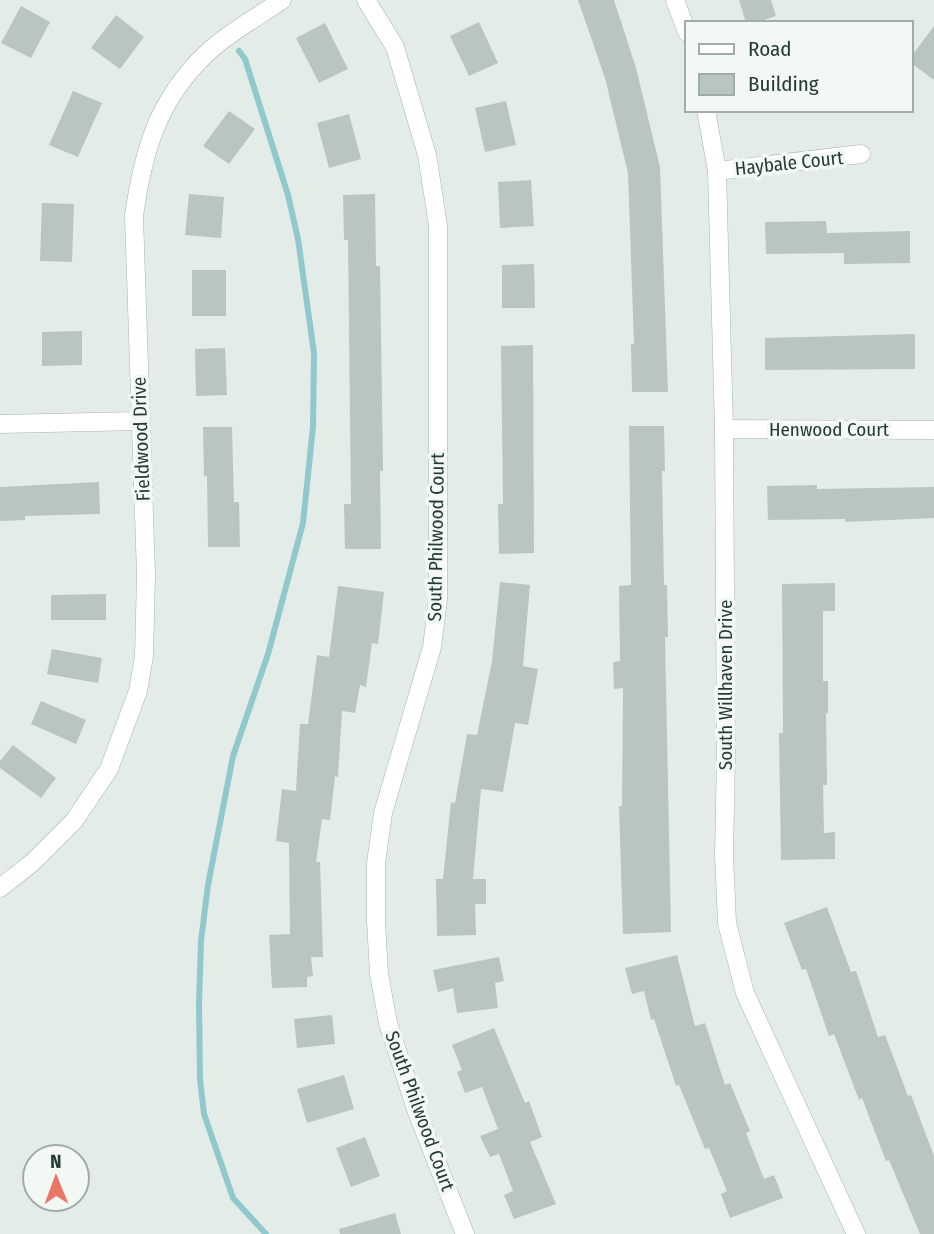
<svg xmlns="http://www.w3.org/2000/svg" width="934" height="1234" viewBox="0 0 934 1234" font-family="'Fira Sans Condensed',sans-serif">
  <rect width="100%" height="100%" fill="#e3ece7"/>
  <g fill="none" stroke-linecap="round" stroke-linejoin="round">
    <path stroke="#90c9cc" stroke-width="6" d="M239,51L245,59L288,195L298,239L314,353L313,427L303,523L268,654L233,756L208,885L201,941L199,1004L200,1079L204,1114L233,1198L266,1234"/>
  </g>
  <g fill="#b9c6c0">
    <path d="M578,0H614L636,68L660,167L668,392H632L631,344H634L628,173L605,78Z"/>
    <path d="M739,0H771L776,16L755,23H746Z"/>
    <path d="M21,6L50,22L31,58L1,43Z"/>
    <path d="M116,15L144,37L120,69L91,48Z"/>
    <path d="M479,22L498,63L469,76L450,36Z"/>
    <path d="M325,23L348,69L319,83L296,38Z"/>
    <path d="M934,26V80L911,63V57Z"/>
    <path d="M73,91L102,103L78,157L49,145Z"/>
    <path d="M506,101L516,145L485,152L475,108Z"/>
    <path d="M229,111L255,129L229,164L203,146Z"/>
    <path d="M349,114L361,159L329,168L317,123Z"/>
    <path d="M531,180L534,226L500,228L498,182Z"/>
    <path d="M189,194L224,197L221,238L185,235Z"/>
    <path d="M375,194L376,266H380L383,471H380L381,549H345L344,504H351L348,240H344L343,195Z"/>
    <path d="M42,203L74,204L72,262L40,261Z"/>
    <path d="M826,221L827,233L910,231V263L844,264V253L766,254L765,222Z"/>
    <path d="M534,264L535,308H502V265Z"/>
    <rect x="192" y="270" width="34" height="46"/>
    <path d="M82,331V365L42,366V332Z"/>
    <path d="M915,334V369L765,370V338Z"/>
    <path d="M533,345L534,553L499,554L498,504H503L501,346Z"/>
    <path d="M225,348L227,395L196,396L195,349Z"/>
    <path d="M629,426H664L665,471H662L664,585H667L668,637H665L671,932L623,934L619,806H622L623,688L614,689L613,662L620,661L619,586L631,585Z"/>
    <path d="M203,427H232L234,502H239L240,547H208L207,476H204Z"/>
    <path d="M99,482L100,514L25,516V520L0,521V487Z"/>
    <path d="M817,485V489L934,487V518L845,522V519L768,520L767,486Z"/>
    <path d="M500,582L530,585L523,666L538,669L528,725L515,723L503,792L481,789L473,879H486V904H475L476,935L437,936L436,879H443L451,802L455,803L467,734L477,735L492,661Z"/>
    <path d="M835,583V611H823V681H828V713H826L827,785H823L824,833L835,832V859L781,860L779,733H783L782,584Z"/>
    <path d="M338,586L384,592L378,644L372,643L366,687L360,685L355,713L342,711L338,777L335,776L330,820L322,819L316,862H320L323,957H311L313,976L307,977V987L272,988L269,935L290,934L289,843L276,841L282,789L296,791L300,724H308L317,655L329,657Z"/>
    <path d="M106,594V620H51V595Z"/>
    <path d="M52,649L102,658L98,683L47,674Z"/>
    <path d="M41,701L86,720L76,744L31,724Z"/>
    <path d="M13,745L56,778L41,798L0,768V761Z"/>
    <path d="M827,907L851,972L856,971L878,1037L885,1035L908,1096L911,1095L934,1156V1234H920L889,1160L886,1161L862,1098L859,1100L834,1034L829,1036L806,969L802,970L784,923Z"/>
    <path d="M677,955L695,1026L705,1023L725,1085L730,1083L750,1131L746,1133L764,1179L774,1175L783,1198L730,1218L721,1194L727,1191L709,1148L705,1149L679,1085L676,1086L654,1019L651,1020L644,991L632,994L625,968Z"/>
    <path d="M499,957L504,981L495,983L498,1008L457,1013L453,988L438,992L433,970Z"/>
    <path d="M332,1015L335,1044L297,1048L294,1019Z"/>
    <path d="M494,1028L525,1103L529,1101L542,1137L530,1142L556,1204L514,1219L504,1195L513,1191L499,1154L490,1157L480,1136L498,1129L482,1087L465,1093L457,1072L462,1070L452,1045Z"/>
    <path d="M344,1075L354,1109L307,1123L297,1089Z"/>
    <path d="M365,1137L380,1176L351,1187L336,1148Z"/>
    <path d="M395,1213L401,1234H340L339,1229Z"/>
  </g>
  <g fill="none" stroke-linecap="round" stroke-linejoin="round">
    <g stroke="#a6b4ad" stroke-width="19">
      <g id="minor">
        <path d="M366,0L395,47L427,155L438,225V599L432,647L383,813L376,863V921L379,974L388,1023L417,1112L465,1234"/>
        <path d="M675,0L687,32"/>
        <path d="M706,110L717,171L724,429L726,756L724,855L727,923L745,993L856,1234"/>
        <path d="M717,171L861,154"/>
        <path d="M0,424L140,421"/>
        <path d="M724,429L934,430"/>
        <path d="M0,888L33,862L74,821L109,769L138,691L144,656L146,575L134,216C143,151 158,99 207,53C229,32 258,17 282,0"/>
      </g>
    </g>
    <use href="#minor" stroke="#fff" stroke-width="18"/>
  </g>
  <g text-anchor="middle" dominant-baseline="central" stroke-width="7" stroke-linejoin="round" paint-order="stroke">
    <g font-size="19" fill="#243c33" stroke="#f3f8f5">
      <text transform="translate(789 163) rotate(-6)">Haybale Court</text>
      <text x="829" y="429">Henwood Court</text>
      <text transform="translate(141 439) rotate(-92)">Fieldwood Drive</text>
      <text transform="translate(436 537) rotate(-89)">South Philwood Court</text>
      <text transform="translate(725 685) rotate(-90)">South Willhaven Drive</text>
      <text transform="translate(420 1111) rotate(70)">South Philwood Court</text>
    </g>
  </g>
  <rect x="685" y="21" width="228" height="91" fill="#f3f8f5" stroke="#a0ada7" stroke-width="2"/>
  <rect x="699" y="44" width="35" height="10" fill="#ffffff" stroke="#a0ada7" stroke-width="2"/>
  <text x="748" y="56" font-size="21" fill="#243c33">Road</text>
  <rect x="699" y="74" width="35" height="21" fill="#b9c6c0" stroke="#a0ada7" stroke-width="2"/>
  <text x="748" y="91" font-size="21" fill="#243c33">Building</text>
  <g transform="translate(56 1178) rotate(359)"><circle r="33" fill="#f3f8f5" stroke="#a0ada7" stroke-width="2"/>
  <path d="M0-5L12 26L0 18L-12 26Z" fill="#e77866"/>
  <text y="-10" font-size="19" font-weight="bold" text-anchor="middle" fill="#243c33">N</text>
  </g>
</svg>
